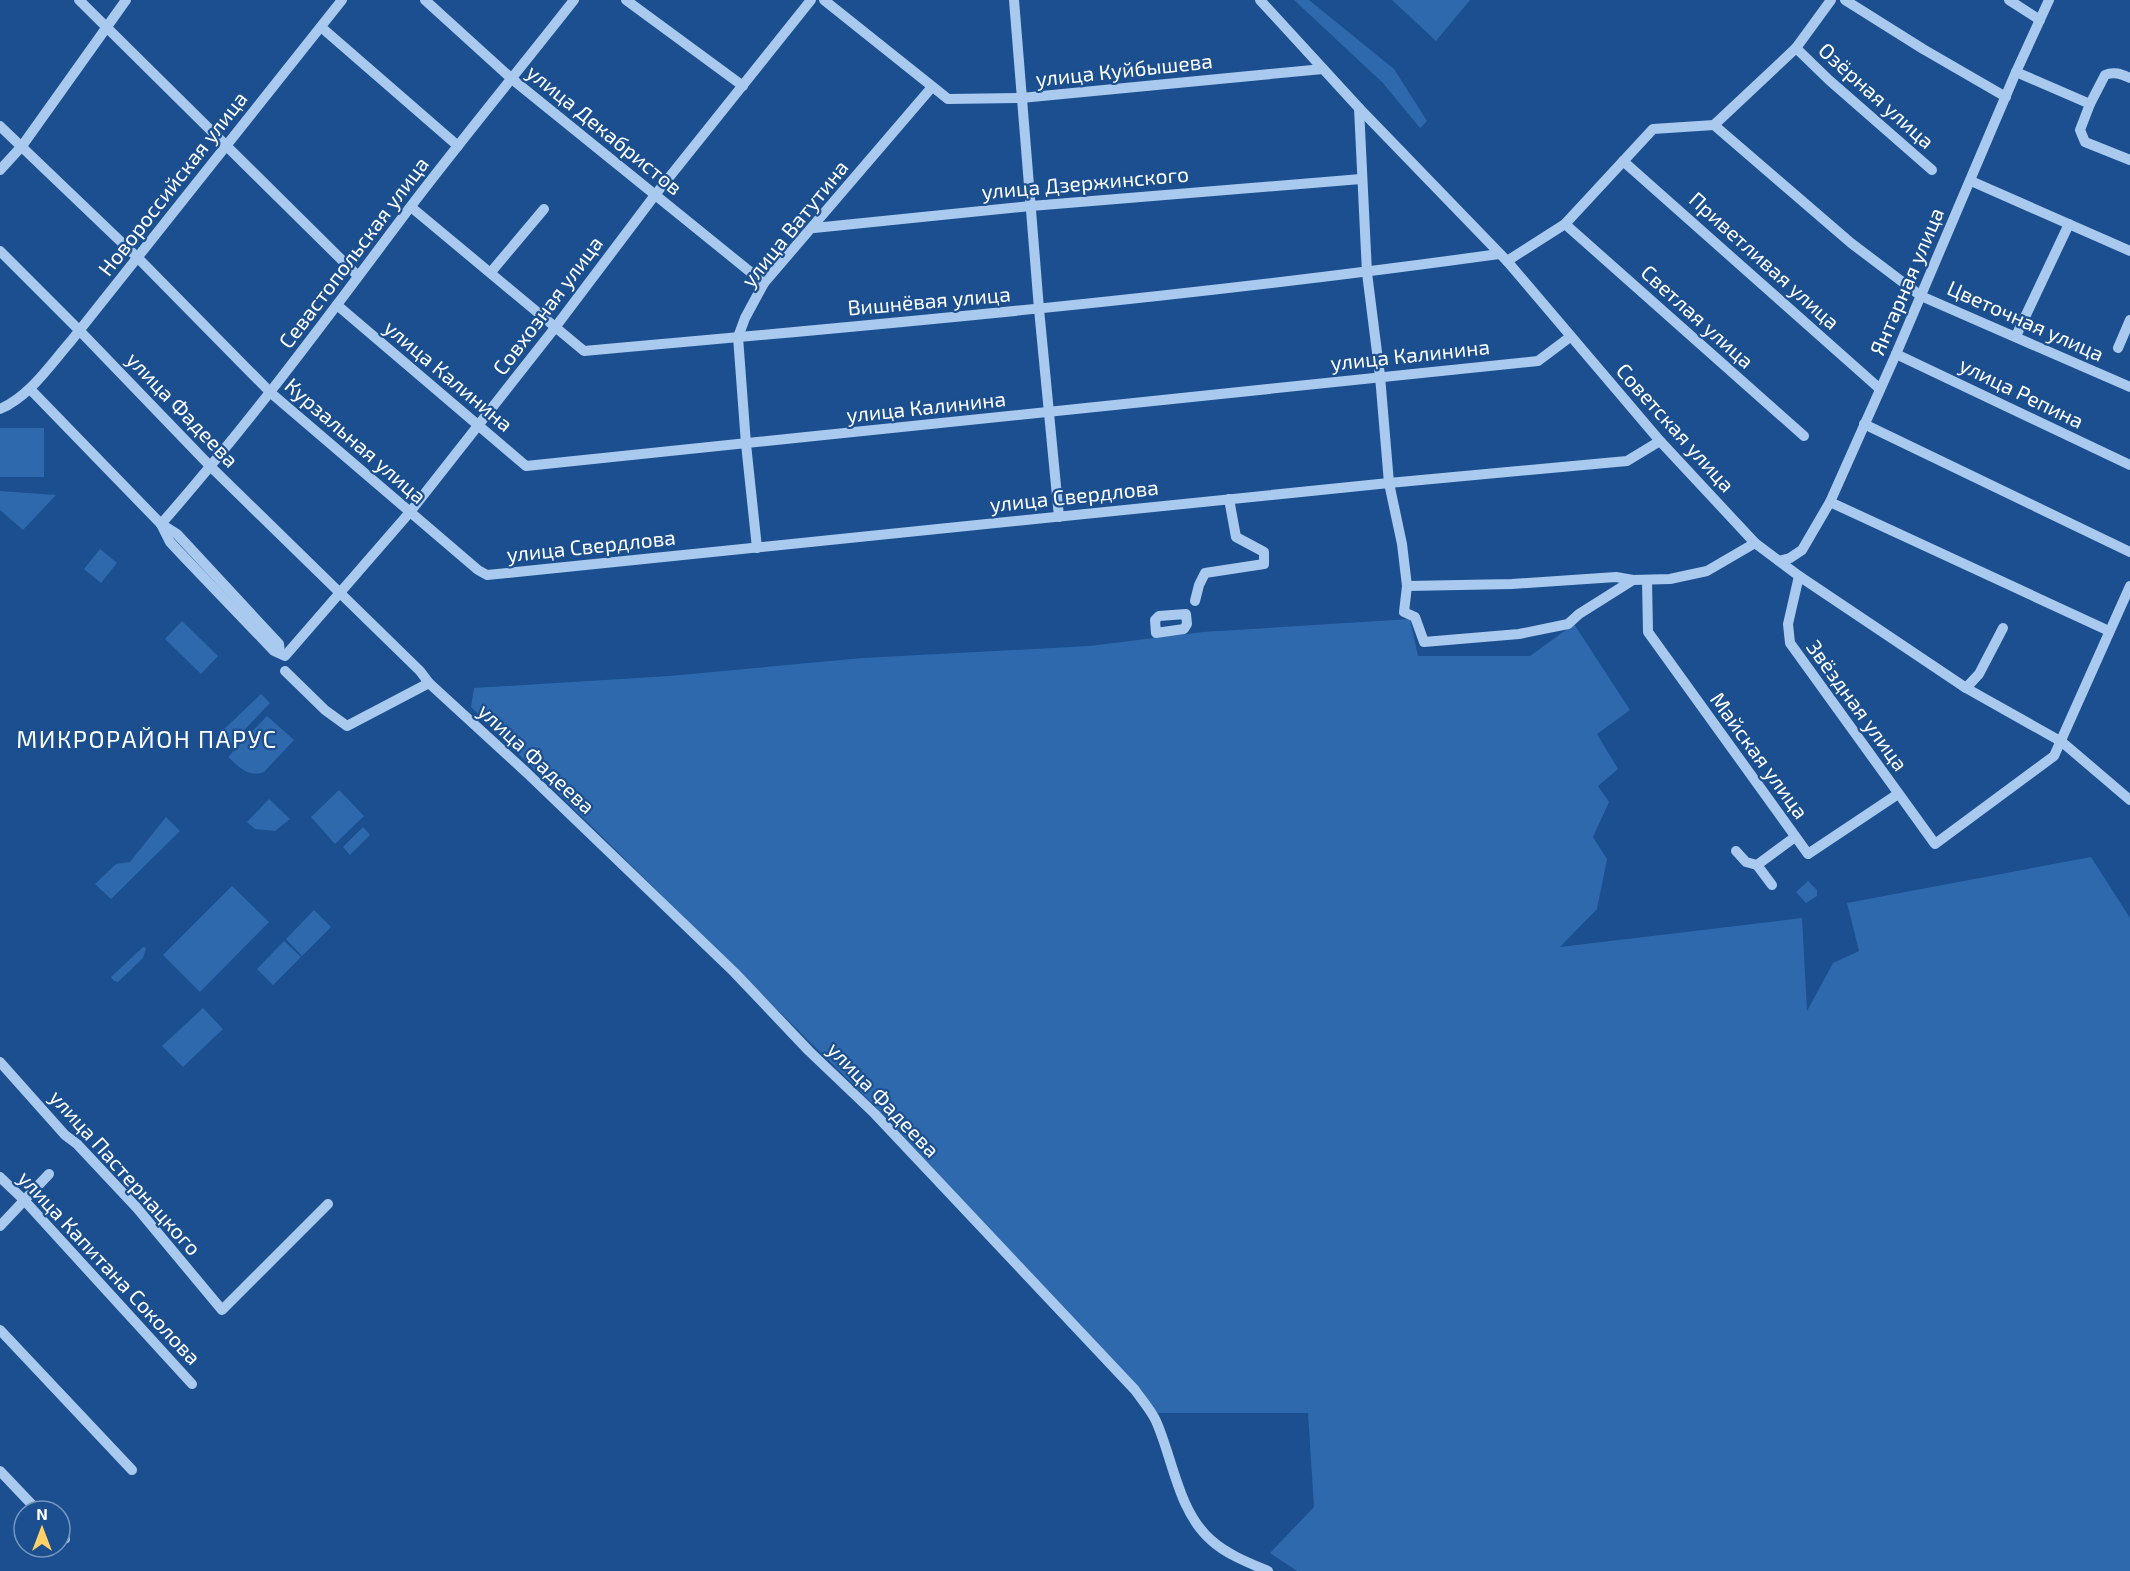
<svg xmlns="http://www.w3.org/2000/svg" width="2130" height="1571" viewBox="0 0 2130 1571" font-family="'Exo 2',sans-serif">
  <rect width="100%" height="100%" fill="#1b4f8f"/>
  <g fill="#2e69ad">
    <path d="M1294,0H1309L1394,69L1427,121L1420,128L1383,83Z"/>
    <path d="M1392,0H1470L1436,41Z"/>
    <rect x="0" y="428" width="44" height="49"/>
    <path d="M0,491L56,495L23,530L0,510Z"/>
    <path d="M100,549L117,563L101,583L84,569Z"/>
    <path d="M1410,619L1418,656H1530L1574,624L1630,710L1597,734L1618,769L1598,786L1609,802L1593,837L1607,859L1597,909L1560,947L1802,918L1807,1011L1833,963L1859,951L1847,903L2091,857L2130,918V1571H1297L1270,1553L1314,1507L1308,1413H1157L1028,1274L891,1122L471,707L474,688L669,676L863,658L1089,646L1203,632Z"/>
    <path d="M182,621L218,656L201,674L165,639Z"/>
    <path d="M261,694L270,703L230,745L219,734Z"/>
    <path d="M267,716L294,740L264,772C249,778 239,767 228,757Z"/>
    <path d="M339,790L364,816L335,844L311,817Z"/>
    <path d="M269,799L290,819L275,831L255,829L247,822Z"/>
    <path d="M166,817L180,831L111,899L95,884L116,864L130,862Z"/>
    <path d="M363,827L370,835L350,855L343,847Z"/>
    <path d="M1808,881L1817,890V896L1806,903L1796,892Z"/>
    <path d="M232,886L269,922L200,992L163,955Z"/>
    <path d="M314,910L331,927L302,956L286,939Z"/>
    <path d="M284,941L301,957L273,985L257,969Z"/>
    <path d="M143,947L146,948L143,958L118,982L114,981L111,977Z"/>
    <path d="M203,1008L223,1029L183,1067L162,1046Z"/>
  </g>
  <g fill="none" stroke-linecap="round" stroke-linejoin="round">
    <g stroke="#a9c9ee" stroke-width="10">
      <path d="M79,0L358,276"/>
      <path d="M425,0L512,79L764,283"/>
      <path d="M626,0L743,86"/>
      <path d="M824,0L948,99L1021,98L1323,69"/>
      <path d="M1014,0L1039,309L1059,517"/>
      <path d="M1260,0L1359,108L1507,261L1660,441L1755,543L1799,576L1966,688L2062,742L2130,800"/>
      <path d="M1845,0L1923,49L2006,97"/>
      <path d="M2009,0L2040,20"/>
      <path d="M321,27L458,146"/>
      <path d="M1796,48L1829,80L1932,170"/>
      <path d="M2016,72L2090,104L2080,130L2085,142L2130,160"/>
      <path d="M2090,104L2105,75C2114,71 2121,74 2130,78"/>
      <path d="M1359,108L1367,273L1380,376L1389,483L1402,544L1407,586L1404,612L1415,617L1424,642L1519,634L1568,624L1579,614L1633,580L1670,579L1707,571L1755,543"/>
      <path d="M1714,125L1851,243L1921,296L2130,387"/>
      <path d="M0,126L138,258L271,393L478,570L487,575L1389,483L1627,461L1660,441"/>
      <path d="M1623,161L1880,389"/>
      <path d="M0,170L22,146L126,0"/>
      <path d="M1971,181L2130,251"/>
      <path d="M411,207L584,351C890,324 1196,296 1499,254"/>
      <path d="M1565,224L1804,436"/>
      <path d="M814,228L1031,206L1361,179"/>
      <path d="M0,251L79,330L211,467L420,671L429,683L527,773L734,972L809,1051L875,1114L1135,1390C1142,1400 1151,1410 1156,1421C1173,1459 1178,1511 1211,1540C1226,1554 1249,1563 1268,1571"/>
      <path d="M1507,261L1565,224L1653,129L1714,125L1796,48L1831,0"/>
      <path d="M491,272L544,209"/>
      <path d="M337,305L526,466L1538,361L1570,337"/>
      <path d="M2016,336L2069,224"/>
      <path d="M2118,348L2130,320"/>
      <path d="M1896,354L2130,465"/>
      <path d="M30,389L161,524L177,534L279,644L280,652"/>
      <path d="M0,409C30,396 50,365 71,341L342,0"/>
      <path d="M1864,424L2130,552"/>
      <path d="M1830,502L2109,631"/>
      <path d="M161,524L170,542L184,557L274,651L285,656L410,512L554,329L655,195L811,0"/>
      <path d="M161,524C249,424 328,317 408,210C462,139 519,70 574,0"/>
      <path d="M757,548L746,444L738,337L745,318L764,283L932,87"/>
      <path d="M1779,561L1790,558L1802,550L1830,502L1896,354L2016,72L2049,0"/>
      <path d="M1799,576L1788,624L1790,643L1935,844L2054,756L2130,586"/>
      <path d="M1647,580L1648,632L1808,854L1898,794"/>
      <path d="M1407,586L1512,584L1616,577L1633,580"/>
      <path d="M1195,601L1199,585L1205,573L1264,564V552L1236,537L1229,499"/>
      <path d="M1186,614L1187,624L1184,629L1156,633L1155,620L1159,616Z"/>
      <path d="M285,671L325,710L347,726L429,683"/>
      <path d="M1966,688L1979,674L2003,628"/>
      <path d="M1736,851L1746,862L1757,865"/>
      <path d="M1772,885L1757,865L1795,837"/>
      <path d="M0,1062L65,1135L77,1144L137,1208L222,1310L328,1204"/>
      <path d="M0,1177L24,1200L192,1384"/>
      <path d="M0,1226L49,1174"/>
      <path d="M0,1330L132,1470"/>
      <path d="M0,1471L38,1511"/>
      <path d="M60,1533L65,1539"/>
    </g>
  </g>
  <g text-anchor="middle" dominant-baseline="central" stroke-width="4.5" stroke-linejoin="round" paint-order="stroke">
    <g font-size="21" fill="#fff" stroke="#1b4f8f">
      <text transform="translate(1124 69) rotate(-6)">улица Куйбышева</text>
      <text transform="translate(1877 95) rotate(42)">Озёрная улица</text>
      <text transform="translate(605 129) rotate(39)">улица Декабристов</text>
      <text transform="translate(1085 182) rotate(-5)">улица Дзержинского</text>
      <text transform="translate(172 183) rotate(-52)">Новороссийская улица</text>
      <text transform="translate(794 223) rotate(-51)">улица Ватутина</text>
      <text transform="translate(353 252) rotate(-53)">Севастопольская улица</text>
      <text transform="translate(1765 260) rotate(42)">Приветливая улица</text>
      <text transform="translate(1906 281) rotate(-67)">Янтарная улица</text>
      <text transform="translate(929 300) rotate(-5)">Вишнёвая улица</text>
      <text transform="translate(547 305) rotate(-53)">Совхозная улица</text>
      <text transform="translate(1698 316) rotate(42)">Светлая улица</text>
      <text transform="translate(2026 320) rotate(24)">Цветочная улица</text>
      <text transform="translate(1410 354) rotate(-6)">улица Калинина</text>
      <text transform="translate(449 375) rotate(40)">улица Калинина</text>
      <text transform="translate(2022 392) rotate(26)">улица Репина</text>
      <text transform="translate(926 406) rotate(-6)">улица Калинина</text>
      <text transform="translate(183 409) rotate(46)">улица Фадеева</text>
      <text transform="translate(1676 427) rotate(48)">Советская улица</text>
      <text transform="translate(356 440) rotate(41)">Курзальная улица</text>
      <text transform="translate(1074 495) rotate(-6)">улица Свердлова</text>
      <text transform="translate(591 545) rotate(-6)">улица Свердлова</text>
      <text transform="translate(1858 705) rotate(54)">Звёздная улица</text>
      <text transform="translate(1760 755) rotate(54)">Майская улица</text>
      <text transform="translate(537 758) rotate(43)">улица Фадеева</text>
      <text transform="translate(884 1099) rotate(46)">улица Фадеева</text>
      <text transform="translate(126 1172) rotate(48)">улица Пастернацкого</text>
      <text transform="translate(110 1267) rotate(47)">улица Капитана Соколова</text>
    </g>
    <g font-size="24" letter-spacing="1.5" fill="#fff" stroke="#1b4f8f">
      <text x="147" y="738">МИКРОРАЙОН ПАРУС</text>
    </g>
  </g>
  <g transform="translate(42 1529)"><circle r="28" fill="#1b4f8f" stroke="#7695bc" stroke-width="1.5"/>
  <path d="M0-4.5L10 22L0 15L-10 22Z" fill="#ffd166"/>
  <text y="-9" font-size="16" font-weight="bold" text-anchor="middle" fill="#ffffff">N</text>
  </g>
</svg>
